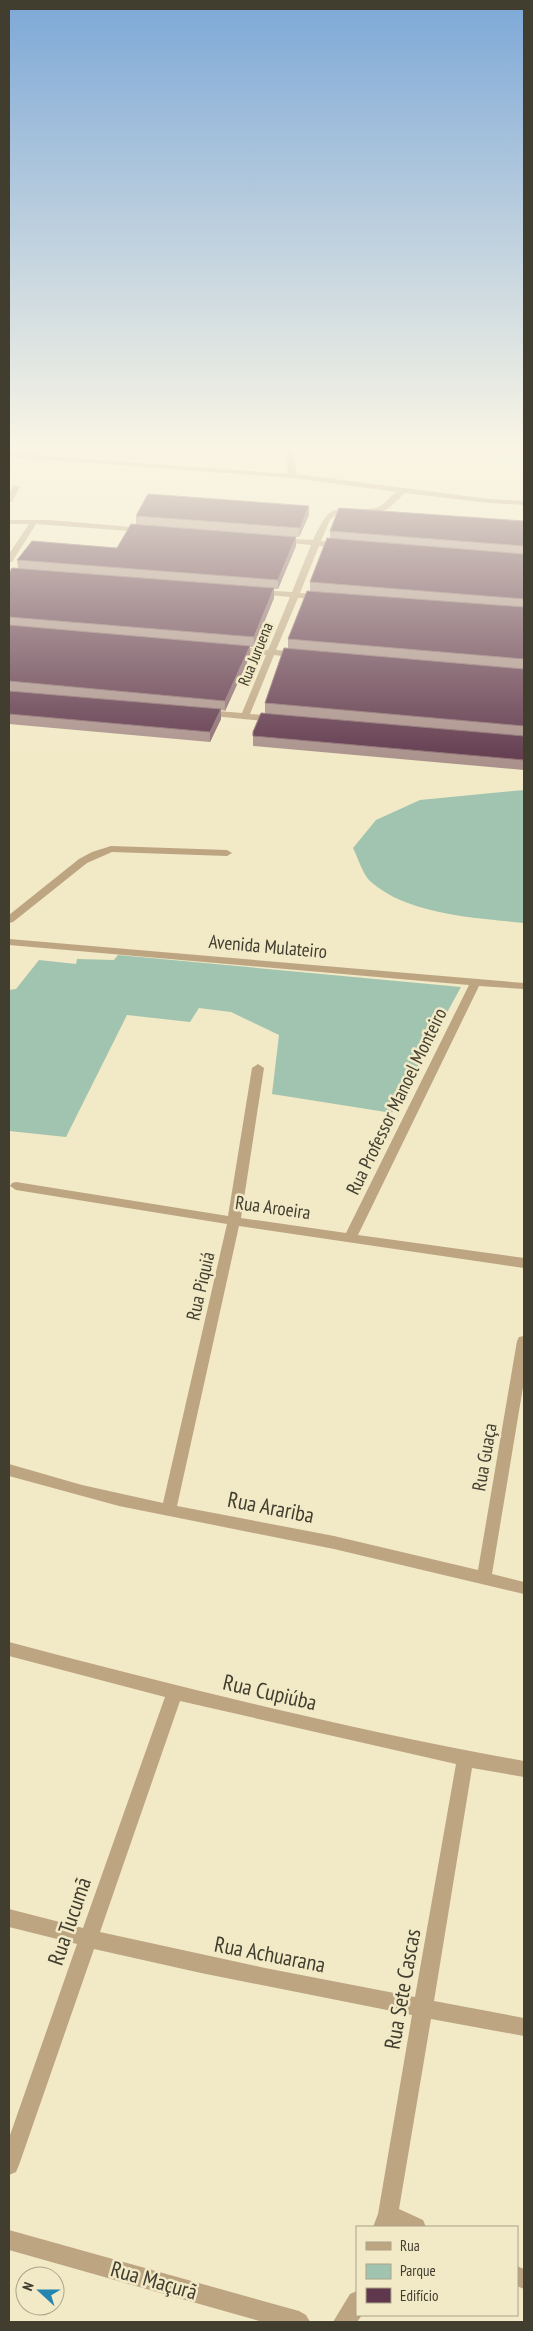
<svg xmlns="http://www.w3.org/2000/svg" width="533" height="2331" viewBox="0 0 533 2331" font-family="'PT Sans Narrow',sans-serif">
  <rect width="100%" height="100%" fill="#f2e9c6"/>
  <g fill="#a0c4af">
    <path d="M524,790V923C476,918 409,915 371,882C363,875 358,858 353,848L376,820L420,800Z"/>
    <path d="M118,955L461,987L392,1113L272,1094L279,1035L231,1012L199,1008L190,1022L127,1015L66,1137L9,1131V990L16,989L39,960L76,964L77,959L114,960Z"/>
  </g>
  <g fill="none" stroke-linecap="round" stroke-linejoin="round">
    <g fill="#bda582" fill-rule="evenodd">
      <path d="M272,443H281C292,451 296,460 296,474L489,499L524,501V505L489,503L405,493L389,508L381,512L337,514L330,520L321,541L340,543L344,545L340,547L319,546L300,593L322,595L326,597L322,599L298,598L276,650L298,652L302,655L298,658L274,655L250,714L275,716L280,719L275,722L203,715L201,713L206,710L242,713L266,655L233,652L229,649L233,646L268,650L290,597L258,594L254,592L258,590L292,592L311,545L280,542H277V538L313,540C334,495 335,515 375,508C385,506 389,496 397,492L292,478L9,457V453L288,474L286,457Z"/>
      <path d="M13,485L20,487L12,502H9V494Z"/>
      <path d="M9,520H49L143,528L147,530L143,532L36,524L12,562H9V554L29,524H9Z"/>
      <path d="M111,846L227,850L232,853L227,856L112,852L87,863L13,922L9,923V915L79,859L92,852Z"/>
      <path d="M9,939L524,983V989L479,986L358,1235L524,1258V1268L239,1226L177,1506L334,1536L478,1570L517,1341L519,1337L524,1336V1381L492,1574L524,1582V1594L334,1549L119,1506L9,1476V1464L82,1485L163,1503L227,1224L16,1190L10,1186L12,1183L16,1182L228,1216L252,1068L258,1064L264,1068L241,1218L346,1233L469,985L9,945Z"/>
      <path d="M9,1642C179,1687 351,1730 524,1761V1777L472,1768L434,2001L524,2018V2036L431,2019L399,2209L423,2220L426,2227H373L378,2214L412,2015L201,1973L94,1949L19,2165L16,2172L9,2175V2138L77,1944L9,1927V1909L83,1928L165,1697L9,1656ZM180,1701L456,1764L415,1997L265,1968L100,1932Z"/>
      <path d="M9,2230L299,2311L306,2315L310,2322H263L9,2250Z"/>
      <path d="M517,2266L524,2269V2289L517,2286Z"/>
      <path d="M357,2291V2315H362L357,2322H333L350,2294Z"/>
    </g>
  </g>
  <g fill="#a9908a">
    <path d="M309,515L299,537H296V546L278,589H274V598L254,647H250V656L225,711L221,710V719L210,742L9,724V573L18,568L17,560L117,548L136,524V516Z"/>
    <path d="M524,521V770L253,746V732L265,713V703L288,648V639L310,591V582L330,538V531Z"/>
  </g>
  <g fill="#8c6d71">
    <path d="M309,506V515L299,537L300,528Z"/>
    <path d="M296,537V546L278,589V580Z"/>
    <path d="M274,588V598L254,647V637Z"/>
    <path d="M250,646V656L225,711V701Z"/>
    <path d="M221,709V719L210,742V732Z"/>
  </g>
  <g fill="#60384d" stroke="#8c6d71">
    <path d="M148,494L309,506L300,528L136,516Z"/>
    <path d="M339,508L524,521V546L330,531Z"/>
    <path d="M131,524L296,537L278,580L17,560L32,541L117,548Z"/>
    <path d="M327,538L524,554V599L310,582Z"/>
    <path d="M12,568L274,588L254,637L9,617V573Z"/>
    <path d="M307,591L524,607V659L288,639Z"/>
    <path d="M9,625L250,646L225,701L9,681Z"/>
    <path d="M284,648L524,669V726L265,703Z"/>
    <path d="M9,691L221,709L210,732L9,714Z"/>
    <path d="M261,713L524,736V760L253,736V732Z"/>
  </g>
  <linearGradient id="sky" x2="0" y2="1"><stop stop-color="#7da8d7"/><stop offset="0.58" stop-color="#f9f5e5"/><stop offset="1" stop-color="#f9f5e5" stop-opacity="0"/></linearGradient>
  <rect width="533" height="769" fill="url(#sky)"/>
  <g text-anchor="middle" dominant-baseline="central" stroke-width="5" stroke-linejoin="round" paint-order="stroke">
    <g font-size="16" fill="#413d2f" stroke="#f2e9c6">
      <text transform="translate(255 654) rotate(-68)">Rua Juruena</text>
    </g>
    <g font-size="19" fill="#413d2f" stroke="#f2e9c6">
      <text transform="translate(268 946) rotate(5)">Avenida Mulateiro</text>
      <text transform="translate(396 1101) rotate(-64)">Rua Professor Manoel Monteiro</text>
      <text transform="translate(273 1207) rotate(8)">Rua Aroeira</text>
      <text transform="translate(200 1286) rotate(-77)">Rua Piquiá</text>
      <text transform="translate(484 1457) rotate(-80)">Rua Guaça</text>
    </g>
    <g font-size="22" fill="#413d2f" stroke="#f2e9c6">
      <text transform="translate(271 1507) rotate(11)">Rua Arariba</text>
      <text transform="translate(270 1692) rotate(13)">Rua Cupiúba</text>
      <text transform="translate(69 1921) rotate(-71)">Rua Tucumã</text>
      <text transform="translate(270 1954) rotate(11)">Rua Achuarana</text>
      <text transform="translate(402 1989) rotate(-80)">Rua Sete Cascas</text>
      <text transform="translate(154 2280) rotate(16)">Rua Maçurã</text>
    </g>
  </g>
  <rect width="533" height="2331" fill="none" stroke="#413d2f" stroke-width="20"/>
  <rect x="356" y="2226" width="162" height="90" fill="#f2e9c6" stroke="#aba48a"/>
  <rect x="366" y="2242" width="25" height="8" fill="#bda582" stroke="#aba48a"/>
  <text x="400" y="2251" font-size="15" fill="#413d2f">Rua</text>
  <rect x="366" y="2264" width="25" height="15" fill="#a0c4af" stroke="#aba48a"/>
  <text x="400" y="2276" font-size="15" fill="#413d2f">Parque</text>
  <rect x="366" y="2288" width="25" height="15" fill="#60384d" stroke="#aba48a"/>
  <text x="400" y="2301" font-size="15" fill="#413d2f">Edifício</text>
  <g transform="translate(40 2291) rotate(291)"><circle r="24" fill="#f2e9c6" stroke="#aba48a"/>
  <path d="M0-4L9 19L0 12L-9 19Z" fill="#2385b0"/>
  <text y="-8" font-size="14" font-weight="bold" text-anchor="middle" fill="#413d2f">N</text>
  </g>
</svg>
